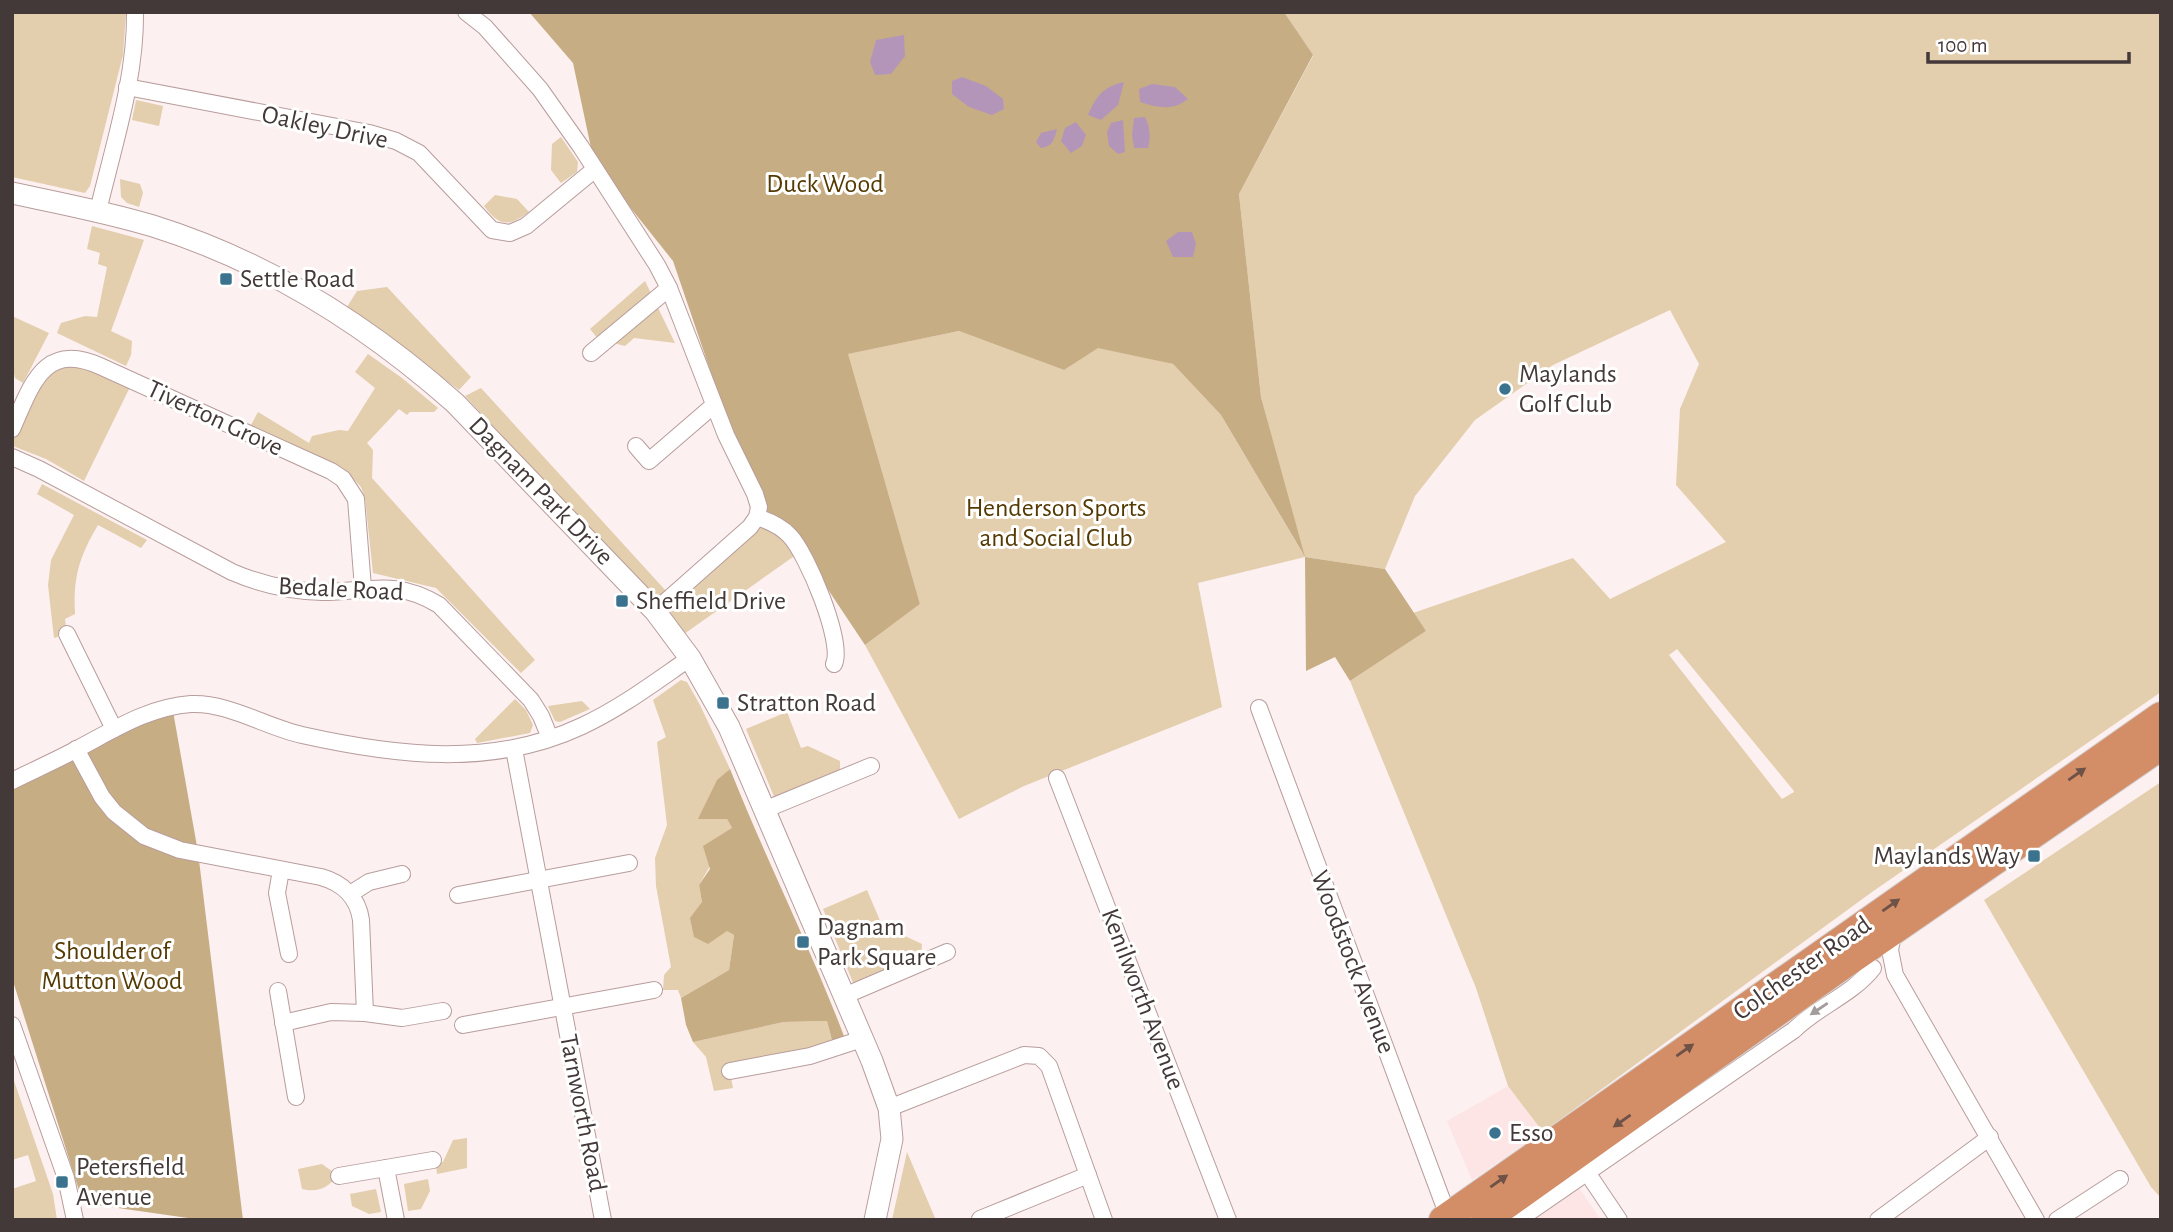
<svg xmlns="http://www.w3.org/2000/svg" width="2173" height="1232" viewBox="0 0 2173 1232" font-family="'Alegreya Sans',sans-serif">
  <rect width="100%" height="100%" fill="#fcf0f0"/>
  <g fill="#fce5e4">
    <path d="M1508,1086L1543,1132L1472,1180L1447,1121Z"/>
    <path d="M1577,1185L1601,1220H1526Z"/>
  </g>
  <g fill="#e3cead" fill-rule="evenodd">
    <path d="M12,12H126L123,55L90,186L85,193L12,177Z"/>
    <path d="M1284,12H2161V692L1872,892L1543,1132L1508,1086L1476,988L1350,681L1426,631L1413,613L1573,558L1610,599L1726,542L1676,485L1680,409L1699,364L1670,310L1553,365L1475,420L1415,496L1385,569L1305,557L1198,583L1222,707L1024,786L959,819L865,645L920,604L847,354L959,331L1064,370L1098,347L1173,364L1221,415L1303,554L1261,397L1239,194L1313,56ZM1677,649L1794,791V792L1782,799L1669,655Z"/>
    <path d="M136,100L163,106L159,126L132,120Z"/>
    <path d="M561,137L578,162L577,172L561,183L551,170L552,144Z"/>
    <path d="M120,179L140,184L143,193L139,207L127,203L121,197Z"/>
    <path d="M495,195L517,199L529,212C508,227 500,227 484,206Z"/>
    <path d="M92,226L144,240L111,331L132,341L131,355L126,366L57,333L61,323L85,316L97,317L107,267L98,264L100,253L87,249Z"/>
    <path d="M645,281L675,343L634,338L625,346L598,339L590,329Z"/>
    <path d="M387,287L471,377L459,390L347,307L357,291Z"/>
    <path d="M12,316L49,333L23,383L15,378L12,365L14,349L12,347Z"/>
    <path d="M368,354L402,378L438,408L434,412H410L407,415L399,409L367,443L373,450L372,478L535,660L521,673L436,588L373,573L365,498L361,487L343,468L251,425L258,412L309,443L312,436L339,430L348,431L375,388L355,372Z"/>
    <path d="M77,363L131,385L84,481L46,459L13,446L14,436L49,372Z"/>
    <path d="M481,388L666,591L659,596L650,594L465,396Z"/>
    <path d="M42,484L147,540L141,548L98,525C79,557 73,578 75,614L65,619L67,634L54,638L48,585L51,560L74,515L37,494Z"/>
    <path d="M765,519L800,552L684,634L671,617L669,605Z"/>
    <path d="M681,680L687,682L700,705L730,769L717,781L699,819H727L732,828L699,885L702,902L728,931L734,935L729,970L681,998L678,990H663L664,975L671,967L656,886L655,858L667,825L657,742L666,737L653,700Z"/>
    <path d="M515,699L526,710L533,725L530,733L477,743L475,739Z"/>
    <path d="M582,701L590,709L560,722L555,721L548,706Z"/>
    <path d="M787,712L801,748L808,746L840,761V771L775,799L746,729Z"/>
    <path d="M2161,782V1198L2151,1187L1984,900Z"/>
    <path d="M867,890L884,930L890,929L922,944L921,957L854,985L823,909Z"/>
    <path d="M827,1021L834,1048L730,1072L733,1088L714,1091L706,1057L693,1042L784,1022Z"/>
    <path d="M12,1075L53,1194L57,1220H12V1189L36,1181L28,1155L12,1160Z"/>
    <path d="M467,1138V1168L437,1174L436,1163L443,1162L453,1140Z"/>
    <path d="M907,1152L935,1218L936,1220H892Z"/>
    <path d="M322,1164L337,1175C329,1188 317,1193 302,1189L298,1169Z"/>
    <path d="M428,1179L430,1191L421,1209L408,1211L404,1184Z"/>
    <path d="M376,1189L381,1212L369,1214L352,1206L350,1194Z"/>
  </g>
  <g fill="#c7ad84">
    <path d="M529,12H1284L1313,55L1239,194L1261,397L1305,557L1385,569L1426,631L1350,681L1335,657L1306,671L1305,557L1221,415L1173,364L1098,348L1064,370L959,331L848,354L920,604L865,645L811,564L770,521L739,455L673,261L594,162L573,63Z"/>
    <path d="M174,706V717L198,852L243,1220H202L83,1203L12,978V781Z"/>
    <path d="M730,769C767,862 812,950 847,1044L834,1048L827,1021L784,1022L693,1042L686,1025L681,998L729,970L734,935L727,931L708,944L694,937L690,918L702,902L699,885L710,869L703,846L732,828L727,819H698L717,780Z"/>
  </g>
  <g fill="#b495ba">
    <path d="M904,35L905,56L891,74L875,75L870,62L876,40Z"/>
    <path d="M962,77L986,86L1003,99L1004,109L992,115L969,107L952,94V81Z"/>
    <path d="M1124,82L1118,105L1101,120L1088,115C1096,96 1103,87 1124,82Z"/>
    <path d="M1152,84L1175,87L1188,99C1173,111 1158,108 1140,102L1139,89Z"/>
    <path d="M1145,117C1150,127 1151,137 1148,148H1134L1132,135L1134,118Z"/>
    <path d="M1123,120L1125,152L1118,154L1109,146L1107,132L1111,123Z"/>
    <path d="M1076,122L1086,135L1082,146L1071,153L1061,141L1065,128Z"/>
    <path d="M1057,129C1054,140 1053,146 1041,148L1036,142L1041,133Z"/>
    <path d="M1178,232H1192L1196,244L1193,257H1173L1166,241Z"/>
  </g>
  <g fill="none" stroke-linecap="round" stroke-linejoin="round">
    <g stroke="#b89d9c" stroke-width="18">
      <g id="street">
        <path d="M466,12L485,27L540,89L581,147L657,265L669,288L726,435L755,494L759,507L757,517L750,527L655,611"/>
        <path d="M127,87L369,133L396,141L419,153L492,230L510,233L526,226L594,170"/>
        <path d="M98,211C113,147 136,79 135,12"/>
        <path d="M591,353L669,288"/>
        <path d="M12,429C32,384 44,340 102,367L331,471L343,479L356,499L363,588"/>
        <path d="M636,446L649,461L714,405"/>
        <path d="M12,457L39,469L232,572C260,584 291,591 322,592C369,592 394,578 439,605L531,700L541,716L550,738"/>
        <path d="M757,517C769,521 781,526 790,536C807,554 844,642 834,664"/>
        <path d="M67,634L114,729"/>
        <path d="M1259,708L1448,1216"/>
        <path d="M76,749L102,797L114,812L144,836L180,850L321,877C343,883 358,898 361,920L365,1013"/>
        <path d="M514,749L603,1220"/>
        <path d="M1057,778L1228,1220"/>
        <path d="M12,781C34,770 57,760 79,748C115,729 149,707 191,704C227,702 266,727 302,735C396,756 493,768 582,726C621,708 655,682 690,658"/>
        <path d="M764,810L871,766"/>
        <path d="M281,870L277,893L289,954"/>
        <path d="M350,894L369,882L402,874"/>
        <path d="M458,895L629,863"/>
        <path d="M1894,930L1890,950L1895,975L2036,1220"/>
        <path d="M278,991L296,1097"/>
        <path d="M844,996L947,952"/>
        <path d="M283,1023L331,1012L365,1013L402,1018L443,1011"/>
        <path d="M12,1025L66,1178L75,1220"/>
        <path d="M463,1025L654,990"/>
        <path d="M730,1071L810,1056L862,1039"/>
        <path d="M889,1108L1024,1055L1039,1056L1049,1066L1104,1220"/>
        <path d="M1580,1162L1619,1220"/>
        <path d="M386,1168L396,1220"/>
        <path d="M339,1176L433,1160"/>
        <path d="M980,1219L1088,1175"/>
        <path d="M1518,1220L1794,1030C1817,1007 1853,994 1873,968"/>
        <path d="M1878,1220L1990,1137"/>
        <path d="M2057,1220L2120,1179"/>
      </g>
    </g>
    <g stroke="#b89d9c" stroke-width="23">
      <path id="secondary" d="M12,193C59,203 107,212 153,226C265,261 367,325 455,403L655,611L690,658L729,727L872,1061L889,1108L892,1139L875,1220"/>
    </g>
    <g stroke="#d2cfcf" stroke-width="30">
      <g id="highway">
        <path d="M1443,1220L2161,716"/>
        <path d="M1485,1220L1836,970L2161,746"/>
      </g>
    </g>
    <use href="#street" stroke="#fff" stroke-width="16"/>
    <use href="#secondary" stroke="#fff" stroke-width="21"/>
    <use href="#highway" stroke="#d38e68" stroke-width="28"/>
  </g>
  <defs><path id="oneway-solid" d="M-6-.8H1V-3.2L6.5 0L1 3.2V.8H-6Z" transform="scale(1.75)"/></defs>
  <g fill="#6f5247">
    <use href="#oneway-solid" transform="translate(2077 774) rotate(-35)"/>
    <use href="#oneway-solid" transform="translate(1891 905) rotate(-35)"/>
    <use href="#oneway-solid" transform="translate(1685 1050) rotate(-35)"/>
    <use href="#oneway-solid" transform="translate(1622 1121) rotate(145)"/>
    <use href="#oneway-solid" transform="translate(1499 1181) rotate(-35)"/>
  </g>
  <use fill="#a29c9c" href="#oneway-solid" transform="translate(1819 1009) rotate(146)"/>
  <g fill="#3b728d" stroke="#fff" stroke-width="2.5">
    <rect x="219" y="272" width="14" height="14" rx="3.5"/>
    <circle cx="1505" cy="389" r="7"/>
    <rect x="615" y="594" width="14" height="14" rx="3.5"/>
    <rect x="716" y="696" width="14" height="14" rx="3.5"/>
    <rect x="2027" y="849" width="14" height="14" rx="3.5"/>
    <rect x="796" y="935" width="14" height="14" rx="3.5"/>
    <circle cx="1495" cy="1133" r="7"/>
    <rect x="55" y="1175" width="14" height="14" rx="3.5"/>
  </g>
  <g text-anchor="middle" dominant-baseline="central" stroke-width="6" stroke-linejoin="round" paint-order="stroke">
    <g font-size="26" fill="#443939" stroke="#fff">
      <text transform="translate(325 127) rotate(12)">Oakley Drive</text>
      <text transform="translate(215 418) rotate(25)">Tiverton Grove</text>
      <text transform="translate(541 491) rotate(46)">Dagnam Park Drive</text>
      <text transform="translate(341 589) rotate(3)">Bedale Road</text>
      <text transform="translate(1353 962) rotate(69)">Woodstock Avenue</text>
      <text transform="translate(1802 968) rotate(-35)">Colchester Road</text>
      <text transform="translate(1143 999) rotate(69)">Kenilworth Avenue</text>
      <text transform="translate(583 1113) rotate(79)">Tarnworth Road</text>
    </g>
    <g font-size="26" fill="#543a02" stroke="#fff">
      <text x="825" y="184">Duck Wood</text>
      <text x="1056" y="508">Henderson Sports<tspan x="1056" dy="30">and Social Club</tspan></text>
      <text x="112" y="951">Shoulder of<tspan x="112" dy="30">Mutton Wood</tspan></text>
    </g>
    <g font-size="26" fill="#443939" stroke="#fff" text-anchor="start">
      <text x="240" y="279">Settle Road</text>
      <text x="1519" y="374">Maylands<tspan x="1519" dy="30">Golf Club</tspan></text>
      <text x="636" y="601">Sheffield Drive</text>
      <text x="737" y="703">Stratton Road</text>
      <text x="2020" y="856" text-anchor="end">Maylands Way</text>
      <text x="817" y="927">Dagnam<tspan x="817" dy="30">Park Square</tspan></text>
      <text x="1509" y="1133">Esso</text>
      <text x="76" y="1167">Petersfield<tspan x="76" dy="30">Avenue</tspan></text>
    </g>
  </g>
  <rect width="2173" height="1232" fill="none" stroke="#443939" stroke-width="28"/>
  <path d="M1928 52v10h201v-10" fill="none" stroke="#443939" stroke-width="3.5"/>
  <text x="1938" y="52" font-size="21" fill="#443939" stroke="#ffffff" stroke-width="5" paint-order="stroke">100 m</text>
</svg>
